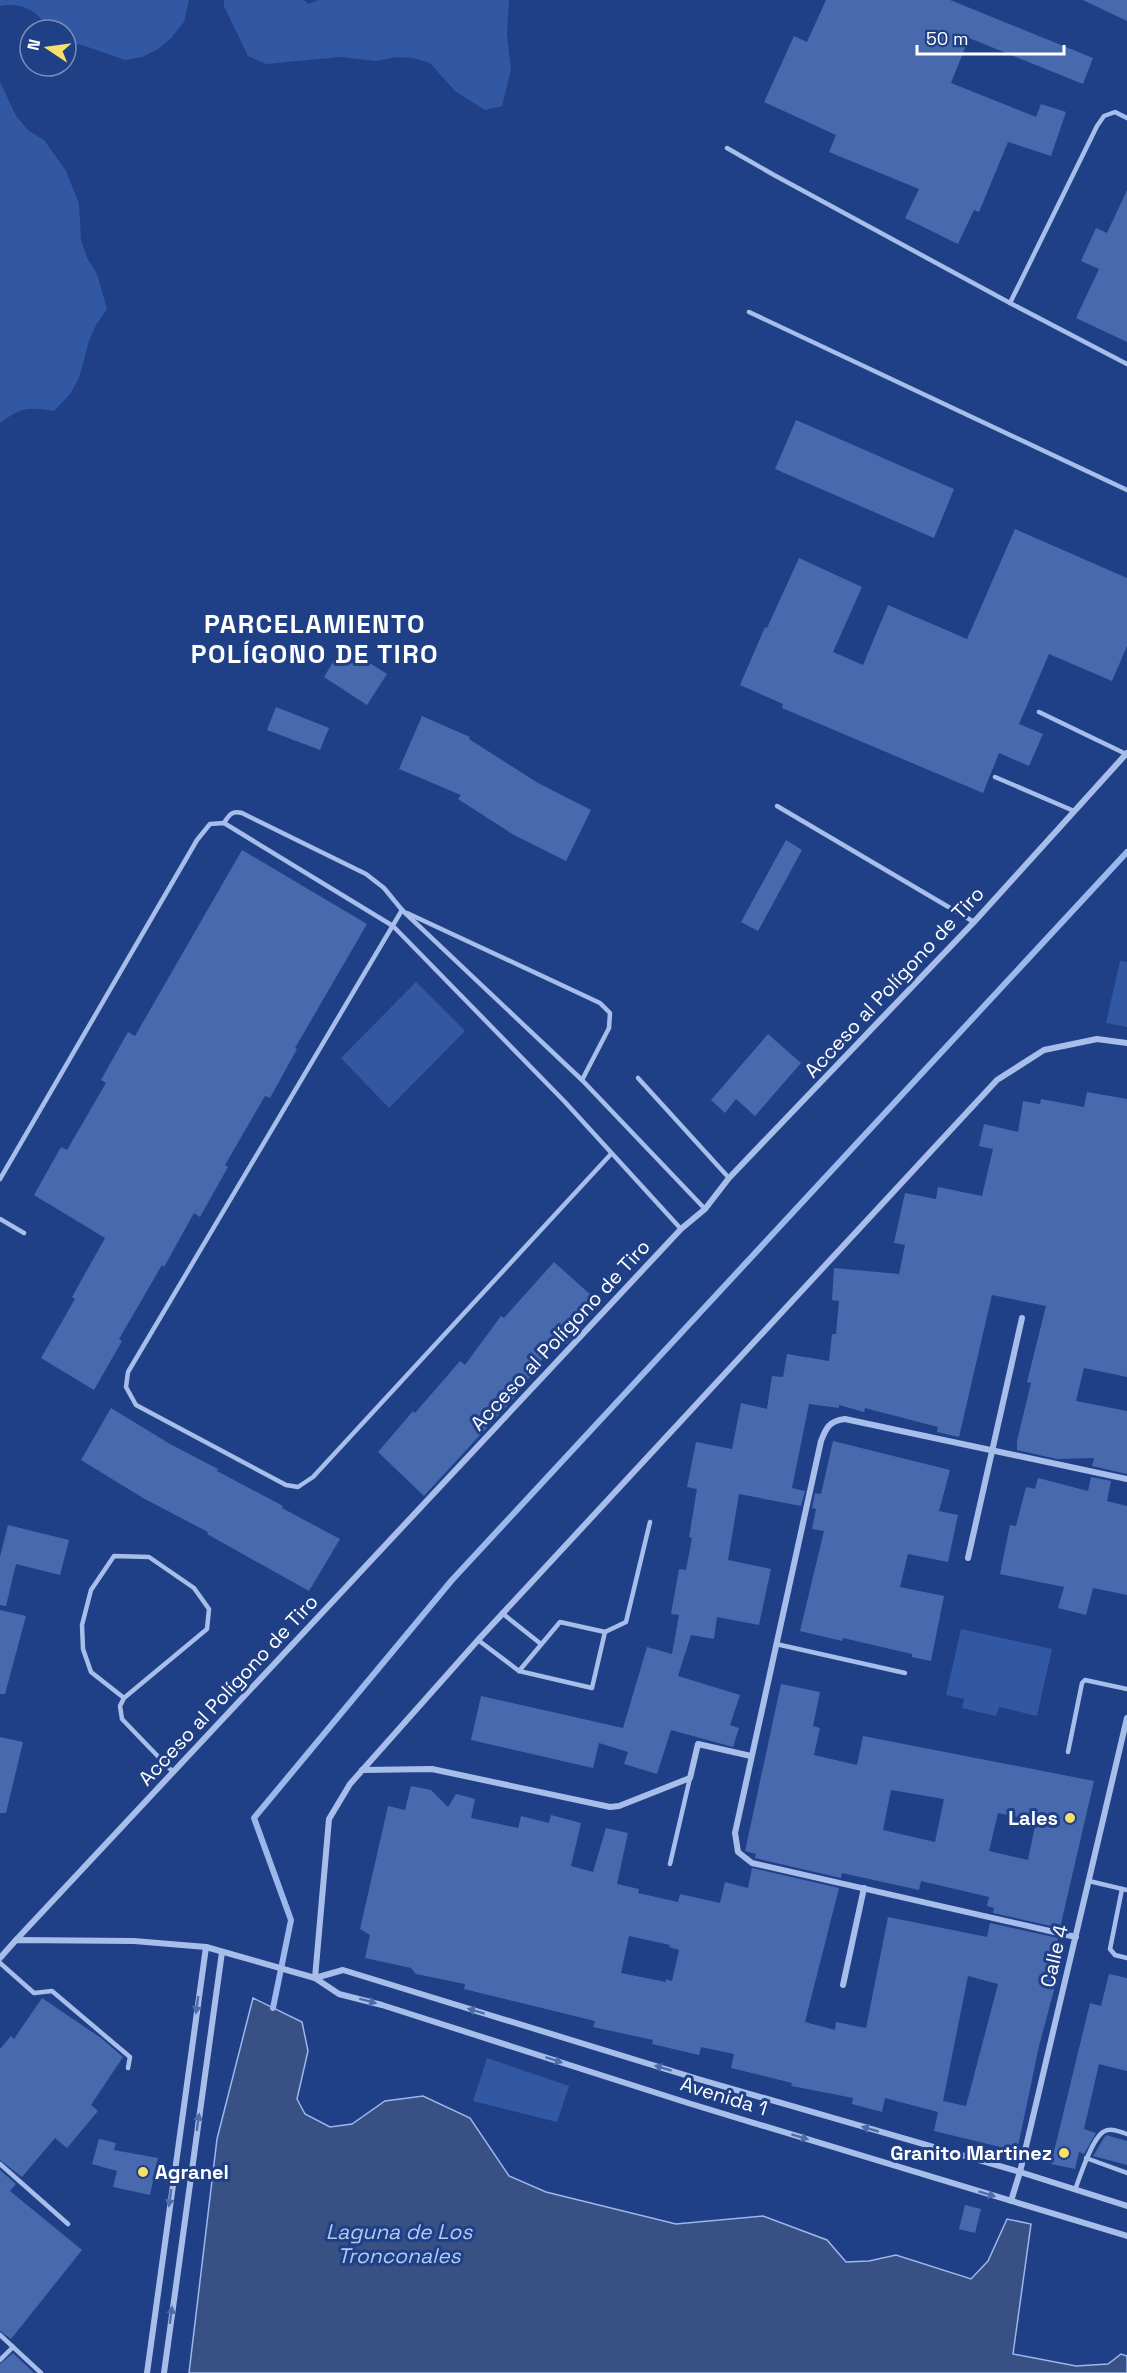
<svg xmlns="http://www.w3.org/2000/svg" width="1127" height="2373" viewBox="0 0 1127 2373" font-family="'Space Grotesk',sans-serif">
  <rect width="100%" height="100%" fill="#1f4086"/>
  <g fill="#3358a3">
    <path d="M0,0H189L184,22L171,38L158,49L142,57L125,60L82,45L66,43V30H50C37,11 24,2 0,6Z"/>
    <path d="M224,0H304L308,4L319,0H509L507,34L511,70L502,106L485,110L455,91L430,63L413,58L396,57L376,61L340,57L266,64L248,56L224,6Z"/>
    <path d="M0,82L16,116L29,131L44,140L66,171L79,204L81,240L87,258L97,274L107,309L96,325L89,341L79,378L70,394L54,411C27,407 22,407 0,423Z"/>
    <path d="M1120,961L1127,962V1027L1106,1023Z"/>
    <path d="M416,982L465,1031L389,1108L341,1058Z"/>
    <path d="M961,1629L1052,1649L1037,1716L999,1707L996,1716L962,1708L964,1699L946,1695Z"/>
    <path d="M487,2058L569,2086L557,2122L473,2101Z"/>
  </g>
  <path fill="#385084" stroke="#9cb7eb" stroke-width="1.5" d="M253,1998L302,2022L308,2051L297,2099L305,2114L330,2127L352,2124L385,2101L423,2096L470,2118L509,2176L546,2192L676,2224L763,2216L827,2240L846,2262L869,2261L896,2255L971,2279L988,2261L1007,2219L1031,2224L1013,2354L1076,2366L1108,2364L1121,2354L1127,2356V2373H189L217,2139Z"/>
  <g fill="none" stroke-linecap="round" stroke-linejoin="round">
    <path stroke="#9cb7eb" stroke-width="6" d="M273,2008L291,1920L254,1818L452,1580L1127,852"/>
  </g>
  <g fill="#4869ae" fill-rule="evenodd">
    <path d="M826,0H950L1093,58L1083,84L969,38L951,83L1036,117L1041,104L1066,112L1051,156L1008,142L979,212L974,210L958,244L905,218L919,189L829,152L836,135L764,102L794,36L807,42Z"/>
    <path d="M1083,0H1127V21Z"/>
    <path d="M1127,190V342L1076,318L1099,269L1081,261L1096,228L1107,233Z"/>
    <path d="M796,420L954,489L934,538L775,469Z"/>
    <path d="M1015,529L1127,578V646L1112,681L1049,654L1019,724L1043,734L1029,766L999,753L983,793L782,708L783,704L740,685L765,627L767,628L799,558L862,587L833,652L863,665L888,605L967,639Z"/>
    <path d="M343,646L387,674L367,705L324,677Z"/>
    <path d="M276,707L329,728L320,750L267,730Z"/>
    <path d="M422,716L470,737L469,739L538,783L591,810L566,861L514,835L458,799L461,795L399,769Z"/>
    <path d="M786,840L802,850L758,931L741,922Z"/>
    <path d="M242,850L367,924L295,1048L297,1049L270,1098L265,1096L225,1165L228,1167L200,1217L194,1213L164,1267L162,1265L119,1339L122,1341L94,1390L41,1358L75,1299L72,1297L105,1238L34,1195L61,1147L67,1150L106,1083L101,1080L128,1032L135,1036Z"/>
    <path d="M768,1034L801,1063L755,1116L736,1099L725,1113L711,1100Z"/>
    <path d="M1087,1092L1127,1099V1377L1084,1368L1076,1401L1127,1411V1474L1092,1466L1094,1458L1057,1459L1017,1450V1441L1031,1383L1027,1382L1046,1306L992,1295L959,1437L937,1432L938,1427L865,1408L864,1412L839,1405V1408L809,1404L792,1488L805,1491L801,1506L739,1494L728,1560L771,1569L759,1625L717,1617L714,1639L691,1635L678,1676L740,1695L730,1725L739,1728L733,1747L671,1730L657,1774L624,1764L628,1752L599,1743L593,1768L471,1740L481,1696L623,1728L647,1647L672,1654L679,1615L671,1614L679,1569L686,1570L692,1538L689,1537L697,1489L687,1487L696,1442L732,1449L741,1403L767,1409L772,1376L783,1377L787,1354L829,1361L832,1334H836L839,1301L832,1300L834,1268L899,1274L905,1245L894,1243L905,1193L936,1199L938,1187L982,1196L993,1149L979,1146L984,1124L1018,1132L1023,1101L1040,1104L1041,1099L1084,1107Z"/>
    <path d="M554,1262L601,1304L566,1344L558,1337L516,1396L424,1496L378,1452L413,1411L415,1413L460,1361L465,1365L501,1316L504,1318Z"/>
    <path d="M111,1408L170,1444L218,1469L217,1471L283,1506L282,1508L340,1539L309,1591L207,1534L208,1532L143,1498L81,1460Z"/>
    <path d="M833,1441L950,1470L939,1511L958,1515L948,1562L908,1554L900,1587L944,1596L931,1661L912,1657V1654L843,1638L842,1641L800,1631L824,1531L812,1529L816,1509L812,1508L815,1493L821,1494Z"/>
    <path d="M1091,1477L1111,1481L1107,1501L1127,1506V1595L1093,1588L1086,1615L1058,1608L1064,1587L1000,1574L1010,1525L1016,1526L1026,1487L1035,1489L1038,1478L1088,1491Z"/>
    <path d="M8,1525L69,1540L60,1575L16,1564L6,1606L0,1605V1557Z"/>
    <path d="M0,1610L26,1616L5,1694H0Z"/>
    <path d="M781,1684L820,1692L813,1726L820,1728L814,1755L857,1765L863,1736L1094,1781L1060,1928L993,1913L994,1908L987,1906L989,1897L921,1881L919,1890L842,1873L841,1878L755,1858L756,1854L745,1851ZM891,1790L944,1799L935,1842L883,1830ZM998,1813L1036,1821L1028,1860L989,1851Z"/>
    <path d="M0,1737L23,1742L6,1813H0Z"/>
    <path d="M411,1786L431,1790L448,1807L456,1794L475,1799L471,1818L518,1828L521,1816L549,1823L551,1815L581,1823L571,1866L593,1872L606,1828L628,1833L617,1884L639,1889L638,1893L678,1902L680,1894L720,1903L725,1882L748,1888L752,1868L839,1888L805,2022L835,2030L836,2022L866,2028L888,1917L987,1937L990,1923L1058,1938L1057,1944H1061L1054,1974L1058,1975L1039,2046L1017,2151L934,2131L938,2112L885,2098L882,2112L852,2104L853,2098L802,2088L791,2086L792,2083L731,2068L734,2054L701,2047L699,2055L652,2044L653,2040L593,2027L595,2021L464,1989L465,1984L416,1974L411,1968L365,1958L370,1935L360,1929L388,1806L405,1810ZM629,1936L670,1945L669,1947L679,1950L672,1981L666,1979V1982L621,1973ZM968,1976L998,1984L966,2106L943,2101Z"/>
    <path d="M1109,1974L1127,1978V2071L1099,2064L1084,2129L1096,2133L1084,2154L1079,2152L1075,2169L1051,2164L1090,2003L1101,2006Z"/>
    <path d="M42,1998L101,2038L123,2057L91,2105L98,2111L67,2148L55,2138L22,2177L0,2160V2049L11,2036L14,2039Z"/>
    <path d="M1106,2135L1127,2141V2165L1093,2156Z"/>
    <path d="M99,2139L116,2143L114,2150L158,2158L150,2195L113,2187L117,2171L92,2164Z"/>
    <path d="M0,2170L16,2184L10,2191L82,2250L11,2339L0,2331Z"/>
    <path d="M965,2205L981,2209L975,2233L959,2229Z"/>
    <path d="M13,2353L34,2373H0V2364Z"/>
  </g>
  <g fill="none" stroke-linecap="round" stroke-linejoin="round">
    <g stroke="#a8beea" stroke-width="4.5">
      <path d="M727,148L774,175L1010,303L1097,126L1104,116L1115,112L1127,118"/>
      <path d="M1010,303L1127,364"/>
      <path d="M749,312L1127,490"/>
      <path d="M1039,712L1126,754"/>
      <path d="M995,777L1074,811"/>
      <path d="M777,806L974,922"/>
      <path d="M224,823C229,815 232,810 242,813L366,874L384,888L402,910L128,1372L126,1387L136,1405L286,1485L298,1487L313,1477L611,1154"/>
      <path d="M402,910L582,1080L705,1209"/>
      <path d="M407,913L600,1003L610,1013L609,1028L582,1080"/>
      <path d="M638,1078L729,1178"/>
      <path d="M0,1179L197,840L210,824L224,823L393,926L565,1102L681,1229"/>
      <path d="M0,1219L24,1233"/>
      <path d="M502,1613L541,1644"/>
      <path d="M478,1640L519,1671L592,1688L605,1632L626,1622L650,1522"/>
      <path d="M776,1644L905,1673"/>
      <path d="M519,1671L560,1622L605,1632"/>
      <path d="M124,1698L91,1672L83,1649L82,1625L91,1590L114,1556L149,1557L194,1588L209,1609L207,1629L124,1698L120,1706L122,1719L173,1772"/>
      <path d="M1068,1752L1082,1683L1085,1680L1127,1689"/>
      <path d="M670,1864L690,1778"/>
      <path d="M1089,1881L1127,1890"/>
      <path d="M1122,1889L1110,1949L1115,1955L1127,1958"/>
      <path d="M0,1963L34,1993L52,1991L130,2057L128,2068"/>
      <path d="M1086,2158L1127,2173"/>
      <path d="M0,2164L68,2224"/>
      <path d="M1075,2190C1080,2176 1092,2139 1103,2132C1110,2127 1120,2132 1127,2134"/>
      <path d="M0,2335L41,2373"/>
      <path d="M0,2360L13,2347"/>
    </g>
    <g stroke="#a8beea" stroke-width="6">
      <path d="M968,1558L1022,1318"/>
      <path d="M362,1770L432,1769L610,1807L619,1806L690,1778L698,1744L751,1756"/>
      <path d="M1076,1937L752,1863L738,1852L735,1833L821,1441C826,1428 829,1421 845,1419L1127,1479"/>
      <path d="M16,1940L681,1229L705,1209L729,1178L974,922L1127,753"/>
      <path d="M0,1958L16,1940L134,1941L206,1947L315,1978L339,1994L382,2005L688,2103L1127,2236"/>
      <path d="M315,1978L329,1819L350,1784L478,1640L997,1080L1044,1050L1097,1039L1127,1043"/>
      <path d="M315,1978L343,1970L698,2079L1020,2172L1127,2206"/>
      <path d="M843,1985L864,1888"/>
      <path d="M1011,2201L1020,2172L1127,1718"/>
      <path d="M147,2373L206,1947"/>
      <path d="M164,2373L222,1952"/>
    </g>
  </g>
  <defs><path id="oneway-solid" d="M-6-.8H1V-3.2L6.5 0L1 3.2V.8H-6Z" transform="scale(1.5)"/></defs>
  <g fill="#4f6ca9">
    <use href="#oneway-solid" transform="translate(368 2001) rotate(15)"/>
    <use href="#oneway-solid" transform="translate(197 2005) rotate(98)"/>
    <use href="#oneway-solid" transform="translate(476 2011) rotate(-163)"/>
    <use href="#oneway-solid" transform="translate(554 2060) rotate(18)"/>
    <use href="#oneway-solid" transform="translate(663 2068) rotate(-163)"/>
    <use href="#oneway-solid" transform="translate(198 2122) rotate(-82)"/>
    <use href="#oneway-solid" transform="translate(870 2129) rotate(-164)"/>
    <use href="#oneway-solid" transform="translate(800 2137) rotate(17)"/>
    <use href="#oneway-solid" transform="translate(987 2194) rotate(17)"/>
    <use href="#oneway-solid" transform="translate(170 2198) rotate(98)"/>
    <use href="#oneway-solid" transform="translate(171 2315) rotate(-82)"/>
  </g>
  <g fill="#f8df68" stroke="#1f4086" stroke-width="2">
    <circle cx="1070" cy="1818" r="6"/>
    <circle cx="1064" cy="2153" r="6"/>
    <circle cx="143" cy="2172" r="6"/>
  </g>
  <g text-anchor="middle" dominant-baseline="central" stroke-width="6" stroke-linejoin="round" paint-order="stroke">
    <g font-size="20" fill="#fff" stroke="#1f4086">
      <text transform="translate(894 982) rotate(-47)">Acceso al Polígono de Tiro</text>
      <text transform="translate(560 1335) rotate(-47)">Acceso al Polígono de Tiro</text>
      <text transform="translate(228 1690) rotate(-47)">Acceso al Polígono de Tiro</text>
      <text transform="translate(1054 1956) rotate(-77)">Calle 4</text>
      <text transform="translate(724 2096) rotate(17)">Avenida 1</text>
    </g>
    <g font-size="20" font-weight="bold" fill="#fff" stroke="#1f4086" text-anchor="end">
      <text x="1058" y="1818">Lales</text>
      <text x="1052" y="2153">Granito Martinez</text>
      <text x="155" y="2172" text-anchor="start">Agranel</text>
    </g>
    <g font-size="21" font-style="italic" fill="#b4c9f1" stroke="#1f4086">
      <text x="399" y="2231">Laguna de Los<tspan x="399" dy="24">Tronconales</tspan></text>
    </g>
    <g font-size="26" font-weight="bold" letter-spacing="1.5" fill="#fff" stroke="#1f4086">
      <text x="315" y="624">PARCELAMIENTO<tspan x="315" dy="30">POLÍGONO DE TIRO</tspan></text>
    </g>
  </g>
  <g transform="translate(48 48) rotate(283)"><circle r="28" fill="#1f4086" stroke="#798cb6" stroke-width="1.5"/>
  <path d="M0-4.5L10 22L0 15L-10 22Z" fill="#f8df68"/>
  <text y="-9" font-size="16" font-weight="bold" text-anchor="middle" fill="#ffffff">N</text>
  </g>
  <path d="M917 45v9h147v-9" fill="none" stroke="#ffffff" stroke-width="3"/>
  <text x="926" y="45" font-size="18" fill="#ffffff" stroke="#1f4086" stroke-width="4.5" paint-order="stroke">50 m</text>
</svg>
